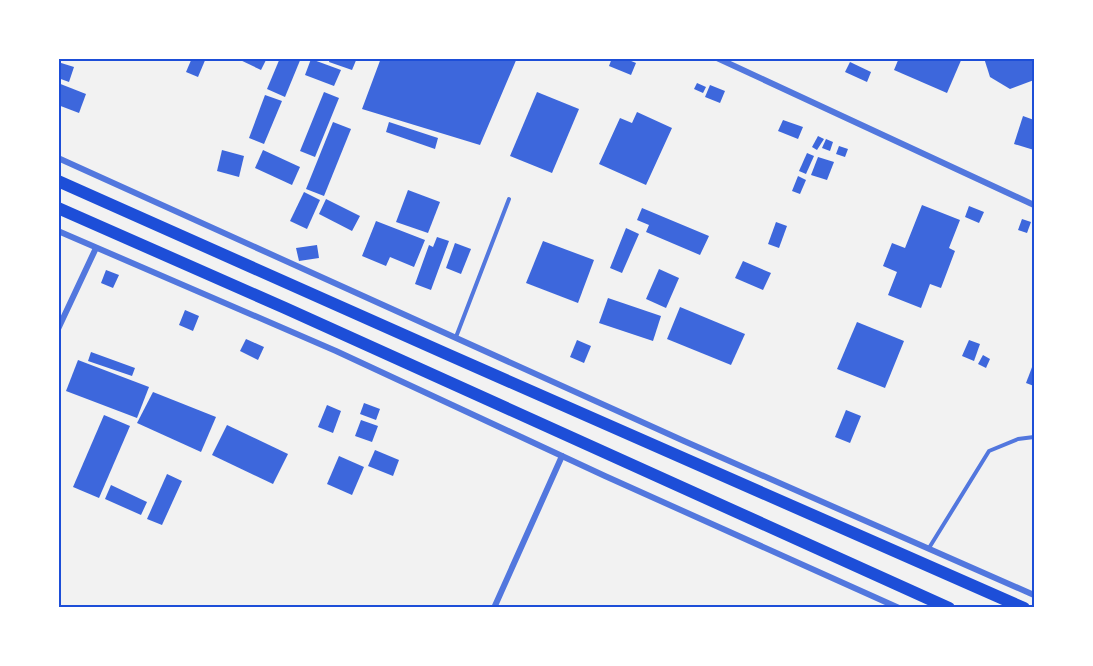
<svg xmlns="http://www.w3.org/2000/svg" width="1093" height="666" viewBox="0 0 1093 666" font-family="Barlow,sans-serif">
  <rect width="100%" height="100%" fill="#f2f2f2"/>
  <g fill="#3d67dc">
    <path d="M192,58H206L198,77L186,72Z"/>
    <path d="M236,58H267L261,70Z"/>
    <path d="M280,58H301L285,97L267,89Z"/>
    <path d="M330,58H357L352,70L329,62Z"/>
    <path d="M381,58L471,59L517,58L480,145L362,109Z"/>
    <path d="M612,58H624L636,63L631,75L609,66Z"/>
    <path d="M899,58H962L947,93L894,70Z"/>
    <path d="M984,58H1034V80L1010,89L990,77Z"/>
    <path d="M311,59L341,70L334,86L305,75Z"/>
    <path d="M58,62L74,67L69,82L58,78Z"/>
    <path d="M850,62L871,72L867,82L845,72Z"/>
    <path d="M58,83L86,94L79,113L58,105Z"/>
    <path d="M697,83L706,87L703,93L694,89Z"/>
    <path d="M710,85L725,91L720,103L705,97Z"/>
    <path d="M324,92L339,98L315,157L300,151Z"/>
    <path d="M537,92L579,109L552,173L510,156Z"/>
    <path d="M265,95L282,101L264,144L249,138Z"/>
    <path d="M637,112L672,128L646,185L599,164L620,118L632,123Z"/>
    <path d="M1023,116L1034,120V150L1014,144Z"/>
    <path d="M783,120L803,127L798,139L778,131Z"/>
    <path d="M333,122L351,129L324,196L306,189Z"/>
    <path d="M389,122L438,138L435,149L386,132Z"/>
    <path d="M818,136L824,139L817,150L812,147Z"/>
    <path d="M826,139L833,142L830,151L822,148Z"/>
    <path d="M839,146L848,149L845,157L836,154Z"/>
    <path d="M222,150L244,156L239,177L217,171Z"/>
    <path d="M263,150L300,167L292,185L255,168Z"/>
    <path d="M807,153L814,156L806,174L799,171Z"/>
    <path d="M818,157L834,162L827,180L811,175Z"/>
    <path d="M798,176L806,180L800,194L792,191Z"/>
    <path d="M408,190L440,202L428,233L396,222Z"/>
    <path d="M304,192L320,200L307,229L290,221Z"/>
    <path d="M326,199L360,216L352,231L319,214Z"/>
    <path d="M922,205L960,220L949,248L955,251L941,288L930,284L921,308L888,295L897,272L883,266L892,243L905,248Z"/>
    <path d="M969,206L984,212L979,223L965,217Z"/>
    <path d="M642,208L709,236L700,255L646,232L649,225L637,220Z"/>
    <path d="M1022,219L1031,222L1027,233L1018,230Z"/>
    <path d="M376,221L425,240L414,267L390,257L386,266L362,256Z"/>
    <path d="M776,222L787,226L779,248L768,244Z"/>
    <path d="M626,228L639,234L622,273L610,268Z"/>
    <path d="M437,237L449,241L431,290L415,284L429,245L433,247Z"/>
    <path d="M543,241L594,260L578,303L526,283Z"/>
    <path d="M455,243L471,249L461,274L446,268Z"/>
    <path d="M317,245L319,258L299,261L296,248Z"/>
    <path d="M743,261L771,273L763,290L735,278Z"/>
    <path d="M659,269L679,278L666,308L646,299Z"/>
    <path d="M106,270L119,275L113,288L101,283Z"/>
    <path d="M608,298L661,316L653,341L599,323Z"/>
    <path d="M680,307L745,334L731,365L667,339Z"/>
    <path d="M185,310L199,316L193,331L179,325Z"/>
    <path d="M857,322L904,341L885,388L837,369Z"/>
    <path d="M246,339L264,347L258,360L240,351Z"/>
    <path d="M577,340L591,346L584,363L570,357Z"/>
    <path d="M969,340L980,344L974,361L962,356Z"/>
    <path d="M91,352L135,368L132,376L88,361Z"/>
    <path d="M983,355L990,359L986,368L978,364Z"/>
    <path d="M78,360L149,387L137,418L66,391Z"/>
    <path d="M1034,362V386L1026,383Z"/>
    <path d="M153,392L216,417L201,452L137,423Z"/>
    <path d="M364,403L380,409L376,420L360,414Z"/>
    <path d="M327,405L341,411L333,433L318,427Z"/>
    <path d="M846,410L861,416L850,443L835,437Z"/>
    <path d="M104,415L130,426L99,498L73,487Z"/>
    <path d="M361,420L378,426L372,442L355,436Z"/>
    <path d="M227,425L288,454L273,484L212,455Z"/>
    <path d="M375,450L399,460L393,476L368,466Z"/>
    <path d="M339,456L364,467L352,495L327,484Z"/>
    <path d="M167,474L182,481L162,525L147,519Z"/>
    <path d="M111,485L147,502L141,515L105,499Z"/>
  </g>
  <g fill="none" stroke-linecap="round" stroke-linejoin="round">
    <g stroke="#5277de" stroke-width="4">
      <path d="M456,337L509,199"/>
      <path d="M929,548L989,451L1018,439L1034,437"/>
    </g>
    <g stroke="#5277de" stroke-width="6">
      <path d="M717,58L1034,205"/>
      <path d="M58,158L684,441L1034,595"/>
      <path d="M58,231L336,351L605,476L899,608"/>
      <path d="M58,329L96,248"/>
      <path d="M494,608L562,456"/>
    </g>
    <g stroke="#1d4ed8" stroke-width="12">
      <path d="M58,181L449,355L1024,608"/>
      <path d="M58,208L285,308L949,608"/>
    </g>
  </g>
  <rect width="1093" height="666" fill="none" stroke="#ffffff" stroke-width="120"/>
  <rect x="60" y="60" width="973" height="546" fill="none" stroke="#1d4ed8" stroke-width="2"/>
</svg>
